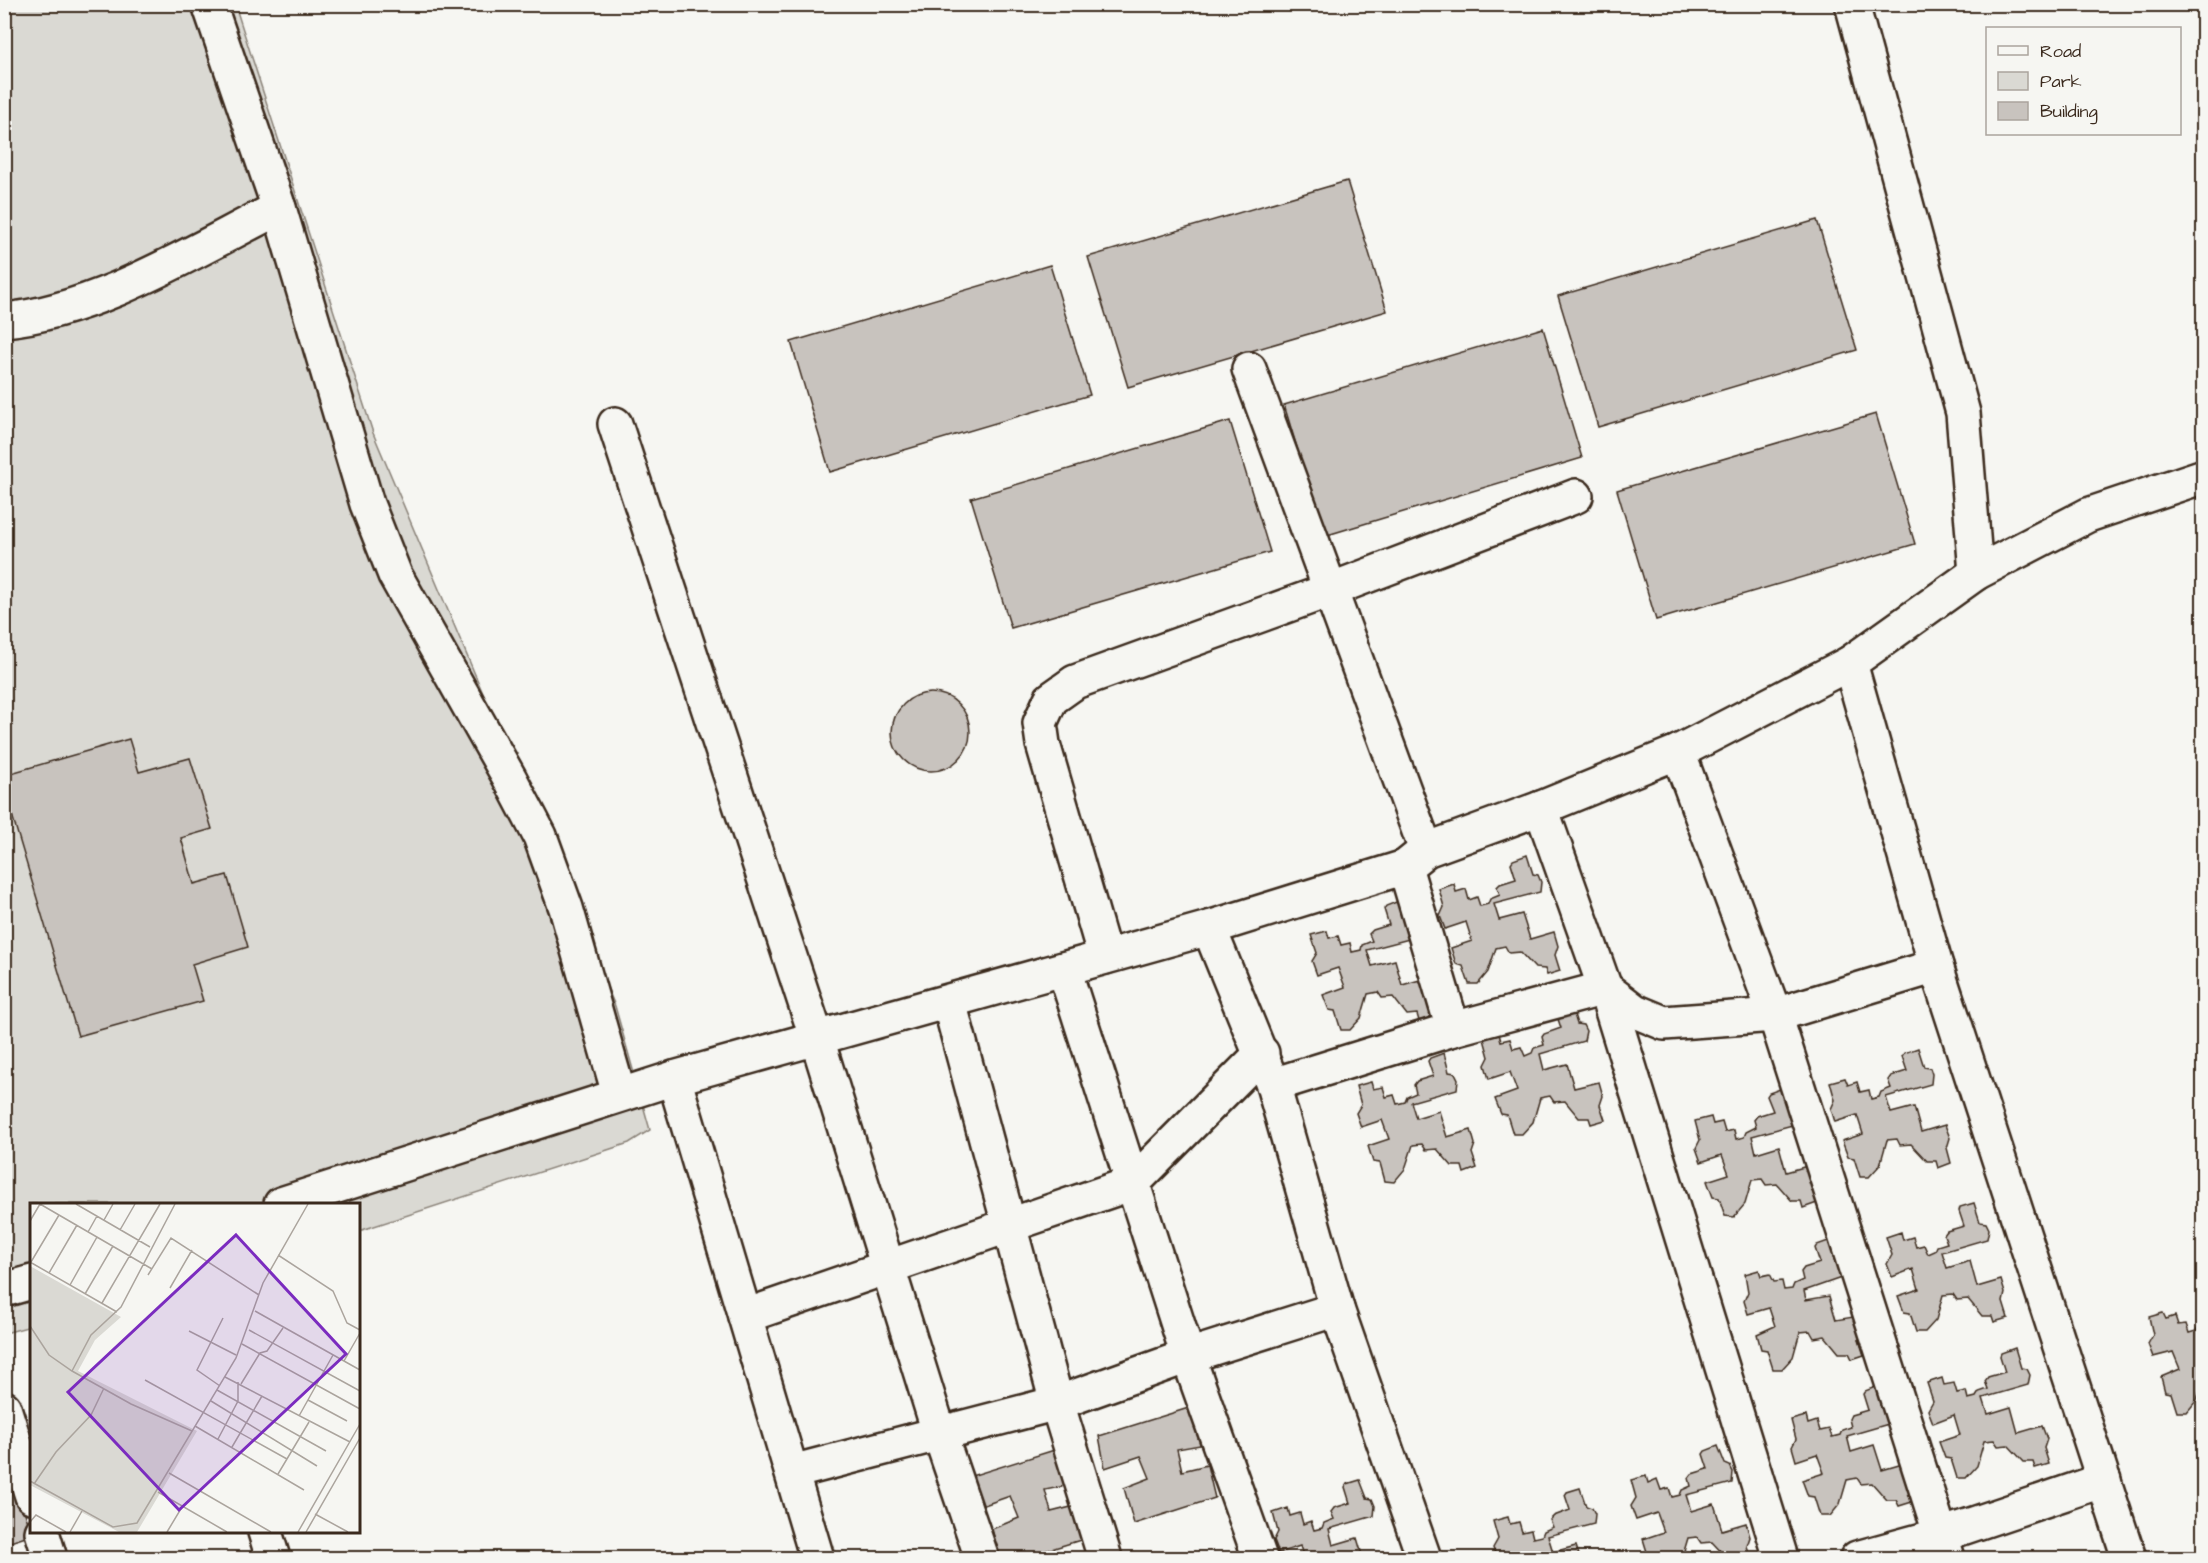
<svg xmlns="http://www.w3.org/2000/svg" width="2208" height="1563" viewBox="0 0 2208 1563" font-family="'Architects Daughter',sans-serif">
  <rect width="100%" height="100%" fill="#f6f6f2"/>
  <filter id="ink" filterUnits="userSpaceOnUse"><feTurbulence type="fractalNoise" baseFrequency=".0167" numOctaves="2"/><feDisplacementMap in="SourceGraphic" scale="12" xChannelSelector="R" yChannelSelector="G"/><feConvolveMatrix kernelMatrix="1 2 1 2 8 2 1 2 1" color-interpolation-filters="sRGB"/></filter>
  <g filter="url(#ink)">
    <path fill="#dad9d3" stroke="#8a8278" stroke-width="1.5" d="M5,5H235L373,433L615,1006L650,1130L629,1143L359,1231L358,1204H32L31,1326L5,1333Z"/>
    <g fill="#c8c3be" stroke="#3b2a1e" stroke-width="1.5">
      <path d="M1347,181L1387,311L1128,387L1088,257Z"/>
      <path d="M1817,220L1857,350L1598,427L1558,296Z"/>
      <path d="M1050,265L1090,395L830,472L791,342Z"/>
      <path d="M1543,328L1582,458L1324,536L1284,405Z"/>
      <path d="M1876,414L1915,544L1656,620L1617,490Z"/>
      <path d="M1230,421L1270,552L1011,628L971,498Z"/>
      <circle cx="931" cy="732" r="39"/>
      <path d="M129,739L139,772L190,758L212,829L181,838L194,884L227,875L248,947L192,964L203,1001L78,1036L4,788V775Z"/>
      <path d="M1527,855L1533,874L1538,875L1541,882L1540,892L1494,904L1499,920L1522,914L1530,939L1554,932L1558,946L1555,955L1560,971L1547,975L1545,969L1535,968L1520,952L1509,953L1505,946L1496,948L1488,972L1478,984H1469L1463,966L1456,964L1451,948L1472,941L1466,922L1445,929L1440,916L1444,907L1439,889L1454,884L1456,892L1466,889L1469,900L1477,897L1480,906L1488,904L1490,899L1500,895L1497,887L1500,884L1516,879L1511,863L1513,860Z"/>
      <path d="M1399,901L1413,938L1367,950L1372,966L1395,960L1402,985L1427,978L1433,1017L1419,1021L1417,1014L1407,1015L1393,997L1382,998L1378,992L1368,994L1361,1018L1350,1030H1341L1335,1011L1329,1010L1323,995L1345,987L1338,968L1317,975L1312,961L1317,953L1311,935L1327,931L1329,938L1338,936L1341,945L1350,943L1352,952L1361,950L1362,945L1372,941L1369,934L1373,930L1389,925L1384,909L1386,906Z"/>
      <path d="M1571,1005L1577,1024L1583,1025L1586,1031L1584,1041L1540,1054L1544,1070L1567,1064L1574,1088L1599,1082L1603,1096L1600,1105L1605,1120L1591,1124L1589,1118H1579L1565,1101L1554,1102L1550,1096L1540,1098L1533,1122L1522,1134H1513L1507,1115L1501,1114L1495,1099L1517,1091L1510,1072L1489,1079L1485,1065L1489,1057L1484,1039L1499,1034L1501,1041L1510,1039L1513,1049L1521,1047L1525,1056L1532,1053L1534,1048L1544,1045L1542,1037L1544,1034L1561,1028L1556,1013Z"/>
      <path d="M1918,1048L1924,1067L1930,1068L1932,1074L1931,1084L1886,1097L1891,1113L1914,1107L1921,1132L1945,1125L1950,1138L1947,1148L1951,1163L1938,1168L1936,1161H1927L1911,1144L1900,1145L1897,1139L1887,1140L1880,1165L1869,1177H1860L1854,1158L1848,1157L1842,1141L1863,1134L1857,1115L1835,1122L1831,1109L1835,1100L1830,1082L1845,1078L1848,1085L1857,1082L1860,1092L1869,1090L1871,1099L1879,1097L1881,1092L1891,1088L1888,1080L1891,1076L1907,1071L1902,1056L1904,1053Z"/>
      <path d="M1444,1053L1449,1072L1455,1073L1458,1079L1457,1089L1411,1102L1416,1118L1439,1111L1447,1137L1471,1130L1475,1144L1472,1153L1477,1168L1464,1173L1462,1166H1452L1437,1149L1426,1150L1422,1144L1413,1145L1405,1169L1394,1182L1385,1181L1380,1163L1373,1162L1368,1146L1389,1139L1382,1120L1361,1127L1356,1113L1361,1105L1356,1086L1371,1082L1373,1089L1383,1087L1386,1097L1394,1095L1397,1104L1405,1102L1407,1097L1416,1093L1414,1085L1417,1081L1433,1076L1428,1061L1430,1058Z"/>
      <path d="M1783,1088L1796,1124L1752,1136L1756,1153L1779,1146L1786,1172L1811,1165L1815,1178L1812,1188L1817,1203L1803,1208L1801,1201H1792L1777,1184L1766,1185L1762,1179L1752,1180L1745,1204L1734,1217L1725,1216L1719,1198L1713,1197L1707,1181L1729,1174L1722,1155L1701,1162L1696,1148L1700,1140L1695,1121L1711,1117L1713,1124L1722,1122L1725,1132L1734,1130L1736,1139L1744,1137L1746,1132L1756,1127L1754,1120L1757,1116L1773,1111L1767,1096L1769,1093Z"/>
      <path d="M1974,1203L1980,1222L1986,1223L1989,1229L1987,1239L1942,1252L1947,1268L1970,1261L1977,1287L2001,1280L2005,1293L2003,1302L2008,1318L1994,1322L1992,1316H1982L1968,1299L1957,1300L1953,1294L1943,1295L1936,1320L1925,1332H1916L1910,1313L1904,1312L1898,1296L1919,1289L1913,1269L1892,1277L1887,1264L1892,1255L1886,1237L1901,1232L1903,1240L1913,1237L1916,1247L1924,1245L1928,1254L1935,1251L1937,1246L1947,1243L1944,1235L1947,1231L1964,1226L1959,1211L1960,1207Z"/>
      <path d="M1831,1240L1844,1277L1804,1291L1806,1300L1829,1296L1836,1320L1859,1316L1862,1330L1859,1340L1864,1355L1852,1359L1849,1353H1839L1825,1336L1814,1338L1810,1331L1800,1332L1793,1357L1782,1369H1773L1767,1350L1761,1349L1757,1334L1775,1326L1769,1308L1748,1314L1744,1301L1748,1292L1745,1274L1759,1270L1761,1276L1770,1274L1774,1282L1782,1281L1784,1290L1792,1289L1794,1284L1803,1280L1801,1272L1804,1268L1820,1263L1815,1248L1817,1245Z"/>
      <path d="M2163,1313L2166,1319L2175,1316L2178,1325L2186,1324L2189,1333L2196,1331L2198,1326L2204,1324L2202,1384L2197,1400L2187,1412H2177L2171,1393L2165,1392L2161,1377L2180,1369L2173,1352L2153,1357L2148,1344L2153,1335L2149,1317Z"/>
      <path d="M2015,1348L2021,1368L2027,1369L2030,1375L2028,1385L1983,1398L1988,1414L2011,1407L2018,1433L2042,1426L2047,1439L2044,1448L2049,1464L2035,1468L2033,1462H2024L2008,1445L1998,1446L1994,1440L1984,1441L1977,1466L1966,1478H1957L1951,1459L1945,1458L1939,1442L1960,1435L1954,1415L1933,1423L1928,1410L1933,1401L1927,1383L1942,1378L1944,1385L1954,1383L1957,1393L1966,1391L1968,1399L1976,1397L1979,1392L1988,1389L1985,1381L1988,1377L2005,1372L2000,1356L2001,1353Z"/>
      <path d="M1878,1386L1892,1423L1847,1436L1851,1452L1874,1445L1882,1470L1906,1463L1910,1477L1907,1487L1912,1502L1899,1506L1896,1500H1887L1872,1483L1861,1484L1857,1478L1847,1480L1840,1504L1830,1516H1820L1814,1497L1808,1496L1802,1480L1824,1473L1817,1454L1796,1461L1792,1447L1796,1439L1791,1420L1806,1416L1808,1424L1817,1421L1820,1431L1829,1429L1832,1437L1840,1435L1842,1430L1851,1427L1849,1419L1851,1415L1868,1410L1863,1394L1865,1391Z"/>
      <path d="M1195,1406L1206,1444L1177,1449L1182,1471L1207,1465L1215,1498L1134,1524L1124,1488L1150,1478L1141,1456L1105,1468L1099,1436Z"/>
      <path d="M1718,1446L1725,1464L1730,1466L1733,1472L1732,1483L1686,1495L1691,1511L1714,1504L1722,1530L1746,1523L1750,1537L1747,1546L1751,1558H1727L1712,1542L1701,1543L1697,1537L1688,1538L1682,1558H1655V1556L1648,1555L1643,1539L1664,1532L1657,1513L1636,1520L1631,1506L1636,1498L1631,1480L1646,1476L1648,1483L1657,1479L1661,1490L1669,1488L1672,1497L1680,1495L1682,1490L1691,1486L1689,1478L1692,1474L1708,1469L1703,1454L1705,1451Z"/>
      <path d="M1064,1447L1075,1484L1045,1490L1051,1512L1075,1506L1084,1539L1022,1558H1000L992,1529L1019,1518L1010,1496L973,1509L968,1477Z"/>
      <path d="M8,1459L32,1535L4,1544V1460Z"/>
      <path d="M1360,1480L1367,1498L1372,1499L1375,1506L1374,1516L1329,1529L1333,1545L1357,1538L1363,1558H1304L1300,1546L1279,1553L1274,1540L1278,1532L1273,1513L1288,1508L1290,1516L1300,1513L1303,1524L1311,1521L1314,1530L1322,1528L1324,1523L1334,1519L1331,1512L1334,1508L1350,1503L1345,1487L1347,1484Z"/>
      <path d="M1580,1488L1586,1506L1592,1508L1595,1514L1594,1524L1548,1536L1553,1552L1576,1546L1580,1558H1520L1519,1554L1507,1558H1497L1493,1548L1498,1539L1493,1521L1508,1517L1510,1524L1519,1522L1522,1532L1531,1530L1533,1538L1542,1536L1544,1531L1553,1527L1550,1520L1554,1516L1570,1510L1565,1495L1567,1492Z"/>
    </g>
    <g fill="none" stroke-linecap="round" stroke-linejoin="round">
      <g stroke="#3b2a1e" stroke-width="38">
        <g id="street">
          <path d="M209,4L279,208L367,504L395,575L509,777L540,836L566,908L619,1094"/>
          <path d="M1852,4L1963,413L1976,573"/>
          <path d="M4,320C98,311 195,250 279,208"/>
          <path d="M1249,369L1426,850"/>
          <path d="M615,424L817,1039L939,1432L982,1558"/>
          <path d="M1850,663L1936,966L2129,1558"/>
          <path d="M1678,752L1775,1015L1948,1558"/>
          <path d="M1541,808L1605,988L1781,1558"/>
          <path d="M1405,867L1453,1029"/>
          <path d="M1209,928L1273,1085L1337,1309L1424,1558"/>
          <path d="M1105,957L1043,744L1040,723L1051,699L1075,682L1330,590L1576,496"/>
          <path d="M1064,969L1188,1356L1260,1558"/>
          <path d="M949,1002L1057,1403L1105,1558"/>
          <path d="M674,1078L817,1558"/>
          <path d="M1273,1085L1453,1029L1605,988L1635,1011L1664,1023L1775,1015L1936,966"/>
          <path d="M281,1204L674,1078L1209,928L1405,867L1426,850L1541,808L1678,752L1850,663L1976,573L2088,515L2204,476"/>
          <path d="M4,1290L32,1282"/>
          <path d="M745,1316L1133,1183L1262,1053"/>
          <path d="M4,1408L32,1496"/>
          <path d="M792,1472L1057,1403L1188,1356L1337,1309"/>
          <path d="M42,1532L50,1558"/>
          <path d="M265,1532L273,1558"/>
          <path d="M1857,1558L1941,1535L2104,1480"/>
        </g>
      </g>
      <use href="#street" stroke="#f6f6f2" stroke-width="33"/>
    </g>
  </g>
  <g transform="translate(30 1203)">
    <rect width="330" height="330" fill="#f6f6f2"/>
    <path d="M0,63L91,114L65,137L48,168L167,228L107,329H89L0,282Z" fill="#dad9d3"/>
    <path fill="none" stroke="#aba49d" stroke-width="1.5" d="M10,1L122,66M46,1L120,44M74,17L83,1M0,18L10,1M90,27L105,1M58,29L67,13M248,52L303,88L317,120L330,127M0,59L87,109M1,59L29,12M19,70L47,22M118,72L141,35L229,92M40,82L67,34M140,85L162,47M55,91L83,43M72,100L130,1M225,108L330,167M0,123L19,152L42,168L101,201L162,228M219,127L330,188M159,128L206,152M212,141L330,206M314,158L330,130M42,168L61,132L91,104L145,1M195,174L320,239M115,177L257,256M211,181L230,150L237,148L253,125M190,183L167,167L193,115M187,187L296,248M278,197L317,218M181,198L287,263M269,213L303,152M165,223L274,287M188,236L208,198V179M202,244L232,193M139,270L241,329M248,271L279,219M0,278L83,324L107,320L206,155L233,80L278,1M4,281L26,249L61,212L74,185M128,289L197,329M285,311L318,329M0,319L6,312L36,329M40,329L52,308M137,329L152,304M268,329L330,221M276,329L330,235"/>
    <path fill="#7b2cbf" fill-opacity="0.15" stroke="#7b2cbf" stroke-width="3" d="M206,32L316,151L149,307L38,189Z"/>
    <rect width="330" height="330" fill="none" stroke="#3b2a1e" stroke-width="3"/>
  </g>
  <rect width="2208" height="1563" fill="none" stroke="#f6f6f2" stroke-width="24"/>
  <rect x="12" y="12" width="2184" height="1539" fill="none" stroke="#3b2a1e" stroke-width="2" filter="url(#ink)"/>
  <rect x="1986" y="27" width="195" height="108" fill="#f6f6f2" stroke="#aba49d" stroke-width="1.5"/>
  <rect x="1998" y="46" width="30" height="9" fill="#f6f6f2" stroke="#aba49d" stroke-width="1.5"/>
  <text x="2040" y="57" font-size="18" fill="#3b2a1e">Road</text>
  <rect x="1998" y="72" width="30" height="18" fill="#dad9d3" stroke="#aba49d" stroke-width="1.5"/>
  <text x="2040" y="87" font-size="18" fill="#3b2a1e">Park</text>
  <rect x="1998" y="102" width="30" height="18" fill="#c8c3be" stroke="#aba49d" stroke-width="1.5"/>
  <text x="2040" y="117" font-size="18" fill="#3b2a1e">Building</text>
</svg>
